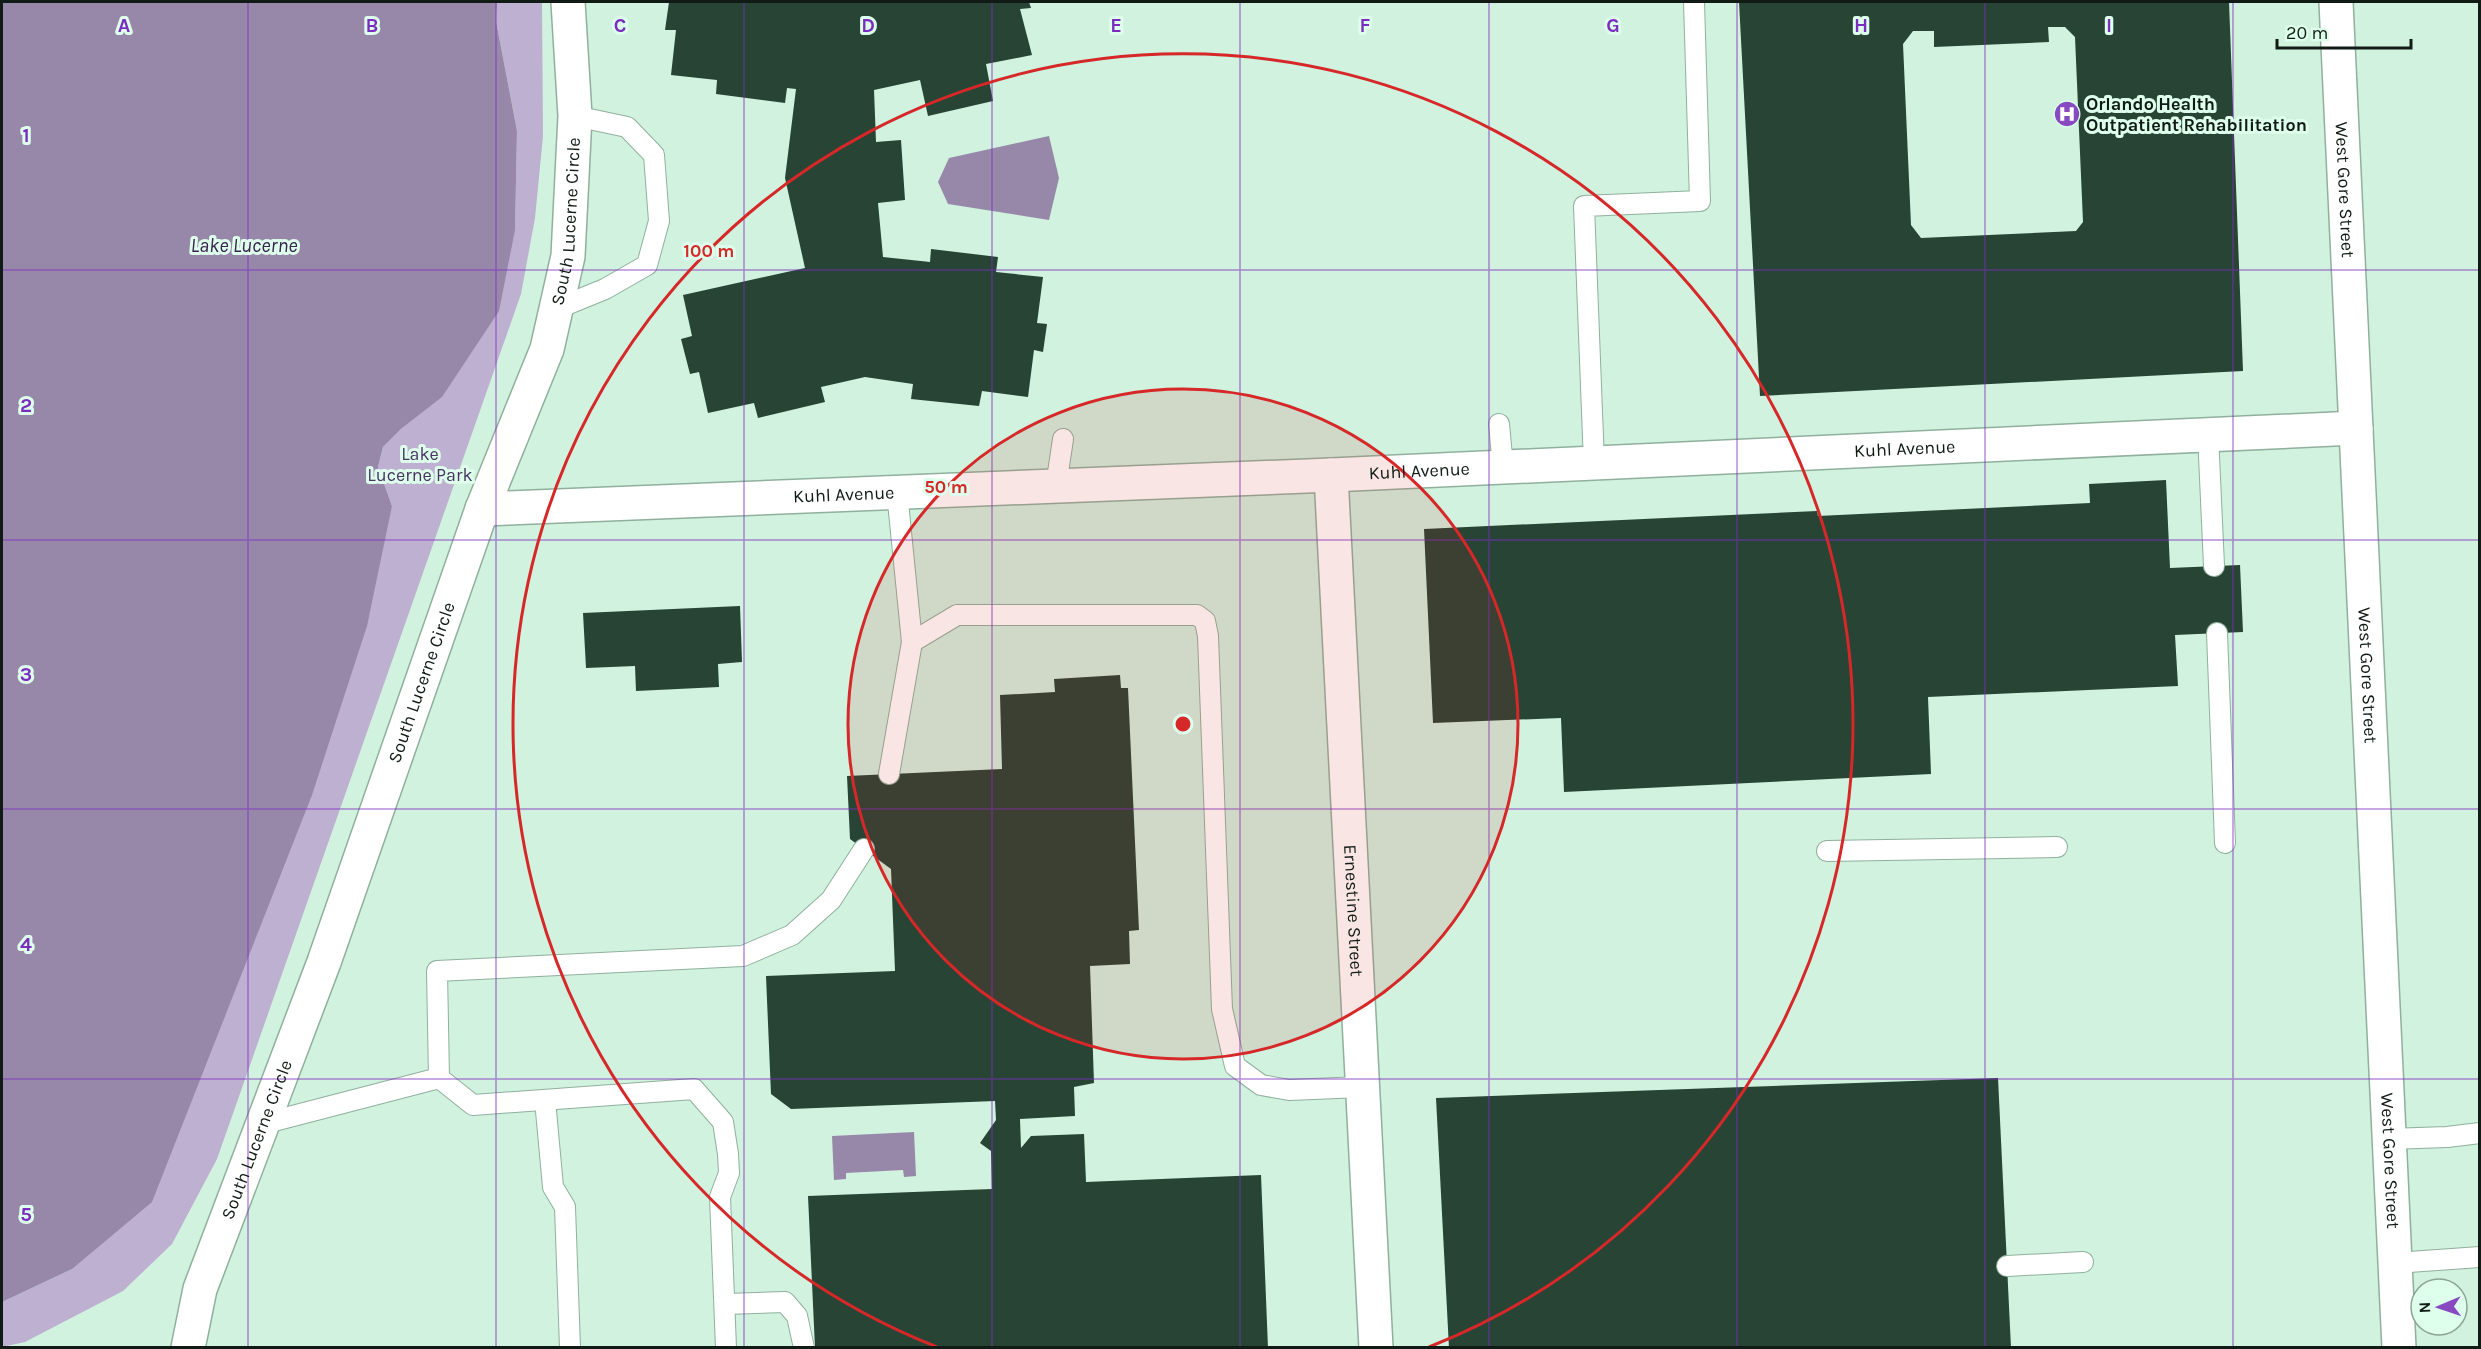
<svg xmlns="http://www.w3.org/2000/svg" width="2481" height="1349" viewBox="0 0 2481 1349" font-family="Karla,sans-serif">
  <rect width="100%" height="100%" fill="#d0f2de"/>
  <path fill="#beb0d0" d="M497,2H542L543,136L535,218L521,294L217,1159L172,1244L123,1291L25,1342L2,1347V1302L72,1269L392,506L378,467L383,447L402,428L515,230L517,131L496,21Z"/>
  <g fill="#9788a9">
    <path d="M2,2H497L496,21L517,131L515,230L499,311L442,397L402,428L383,447L378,467L392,506L367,626L312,795L152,1202L72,1269L2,1302Z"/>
    <path d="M1049,136L1059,178L1049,220L948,204L938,182L949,158Z"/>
    <path d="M914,1132L916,1176L904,1177L903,1170L846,1173V1179L834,1180L832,1136Z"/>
  </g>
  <g fill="#274434" fill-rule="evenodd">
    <path d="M669,2H1029L1031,8L1020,9L1032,55L986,64L993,101L928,116L920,80L874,90L876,142L901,140L905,200L878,203L883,257L930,262L931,249L998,257L996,272L1043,277L1037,323L1047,324L1043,352L1034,350L1028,397L982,391L979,406L911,399L913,384L865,377L821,387L825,402L758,418L754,403L708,413L699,372L690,374L681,339L692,336L683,295L805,268L785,178L796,89L787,88L785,103L716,94L717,80L671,75L676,30H665Z"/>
    <path d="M1739,2H2229L2243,371L1760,396ZM2048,27H2065L2075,37L2083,222L2076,231L1921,238L1911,225L1903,44L1913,31H1934V47L2049,42Z"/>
    <path d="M2166,480L2170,568L2240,565L2243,632L2175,635L2178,686L1928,697L1931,774L1564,792L1561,718L1433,723L1424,529L1817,511L1818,516L2090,503L2089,484Z"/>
    <path d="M740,606L742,662L718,664L719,687L636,691L635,666L586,668L583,613Z"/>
    <path d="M1120,675L1121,688H1128L1139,930L1129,931L1130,964L1090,966L1094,1083L1074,1087L1075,1116L1020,1119L1021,1148L1031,1136L1084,1134L1086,1182L1261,1175L1268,1348H815L808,1196L992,1189L991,1151L980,1143L996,1120L995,1101L791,1109L771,1094L766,976L895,971L891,869L850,839L847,776L1002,769L1000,695L1055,692L1054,679Z"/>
    <path d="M1998,1078L2011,1348H1449L1436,1098Z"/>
  </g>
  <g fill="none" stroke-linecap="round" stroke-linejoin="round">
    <g stroke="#90b09d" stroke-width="22">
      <g id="service">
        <path d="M556,309L605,289L647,265L659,221L654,155L627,127L575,116"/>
        <path d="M1499,424L1503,467"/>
        <path d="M2208,434L2214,566"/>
        <path d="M1594,463L1584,206L1700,201L1694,2"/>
        <path d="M1056,486L1063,439"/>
        <path d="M2217,633L2225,843"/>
        <path d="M912,642L957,615H1197L1205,621L1208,636L1222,1009L1235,1066L1261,1085L1289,1090L1362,1087"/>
        <path d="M889,774L912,642L897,492"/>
        <path d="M1827,851L2057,847"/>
        <path d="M439,1078L473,1105L694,1089L723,1122L728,1154L729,1173L720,1197L726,1348"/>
        <path d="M545,1100L553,1187L565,1207L570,1348"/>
        <path d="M262,1124L439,1078L437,971L743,956L792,935L831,900L864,849"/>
        <path d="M2389,1139L2447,1137L2480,1133"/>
        <path d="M2395,1263L2480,1257"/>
        <path d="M2007,1266L2083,1262"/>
        <path d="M725,1304L785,1302L797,1316L804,1348"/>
      </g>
    </g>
    <g stroke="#90b09d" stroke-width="36">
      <g id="minor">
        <path id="s1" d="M1331,475L1376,1348"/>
        <path id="s2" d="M482,509L1331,475L2356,428"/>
        <path id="s3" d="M188,1348L200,1289L324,962L482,509L547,349L568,256L575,116L568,2"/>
      </g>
    </g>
    <g stroke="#90b09d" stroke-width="36">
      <g id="secondary">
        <path id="s4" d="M2336,2L2399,1348"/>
      </g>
    </g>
    <use href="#service" stroke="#fff" stroke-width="20"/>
    <use href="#minor" stroke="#fff" stroke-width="33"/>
    <use href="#secondary" stroke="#fff" stroke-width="33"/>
  </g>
  <path fill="none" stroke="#7b2cbf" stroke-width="1.5" stroke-opacity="0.55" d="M248,2V1348M496,2V1348M744,2V1348M992,2V1348M1240,2V1348M1489,2V1348M1737,2V1348M1985,2V1348M2233,2V1348M2,270H2480M2,540H2480M2,809H2480M2,1079H2480"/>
  <circle cx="1183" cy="724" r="335" fill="#d62828" fill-opacity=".12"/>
  <g fill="none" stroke="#d62828" stroke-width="3">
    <circle cx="1183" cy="724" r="335"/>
    <path d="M937 1347A670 670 0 1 1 1429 1347"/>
  </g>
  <defs>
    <g id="hospital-disc" transform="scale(1.35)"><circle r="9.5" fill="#874ac0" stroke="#ddffeb"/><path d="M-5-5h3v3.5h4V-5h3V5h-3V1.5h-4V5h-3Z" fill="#fff"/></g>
  </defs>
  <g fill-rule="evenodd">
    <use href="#hospital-disc" x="2067" y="114"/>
  </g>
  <g text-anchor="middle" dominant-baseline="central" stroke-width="6" stroke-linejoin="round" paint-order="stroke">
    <g font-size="18" font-weight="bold" fill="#0f1b14" stroke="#ddffeb" text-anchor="start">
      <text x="2086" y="104">Orlando Health<tspan x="2086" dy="21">Outpatient Rehabilitation</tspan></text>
    </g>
    <g font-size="18" fill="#0f1b14" stroke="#ddffeb">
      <text stroke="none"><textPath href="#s4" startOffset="188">West Gore Street</textPath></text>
      <text stroke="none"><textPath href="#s3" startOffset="1192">South Lucerne Circle</textPath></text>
      <text stroke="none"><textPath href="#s2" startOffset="1424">Kuhl Avenue</textPath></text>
      <text stroke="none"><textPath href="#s2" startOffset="938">Kuhl Avenue</textPath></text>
      <text stroke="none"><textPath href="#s2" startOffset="362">Kuhl Avenue</textPath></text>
      <text stroke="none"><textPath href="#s4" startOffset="674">West Gore Street</textPath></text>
      <text stroke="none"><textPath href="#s3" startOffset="706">South Lucerne Circle</textPath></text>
      <text stroke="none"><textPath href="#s1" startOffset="436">Ernestine Street</textPath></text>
      <text stroke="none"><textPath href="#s3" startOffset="220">South Lucerne Circle</textPath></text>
      <text stroke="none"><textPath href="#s4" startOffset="1160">West Gore Street</textPath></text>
    </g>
    <g font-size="18" fill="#493361" stroke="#ddffeb">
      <text x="420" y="454">Lake<tspan x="420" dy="21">Lucerne Park</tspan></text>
    </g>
    <g font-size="20" font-style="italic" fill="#37214d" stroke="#ddffeb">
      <text x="244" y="245">Lake Lucerne</text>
    </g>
  </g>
  <g font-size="20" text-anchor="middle" font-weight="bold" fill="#7b2cbf" stroke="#ddffeb" stroke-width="6" stroke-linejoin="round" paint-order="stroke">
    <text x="124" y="32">A</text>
    <text x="372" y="32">B</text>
    <text x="620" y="32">C</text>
    <text x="868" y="32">D</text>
    <text x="1116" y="32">E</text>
    <text x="1365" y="32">F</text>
    <text x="1613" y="32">G</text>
    <text x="1861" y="32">H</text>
    <text x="2109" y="32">I</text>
    <text x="26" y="142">1</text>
    <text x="26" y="412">2</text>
    <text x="26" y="681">3</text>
    <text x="26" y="951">4</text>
    <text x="26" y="1221">5</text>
  </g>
  <circle cx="1183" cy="724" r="9" fill="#d62828" stroke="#ddffeb" stroke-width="3"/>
  <g font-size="18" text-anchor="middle" font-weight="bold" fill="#d62828" stroke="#ddffeb" stroke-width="6" stroke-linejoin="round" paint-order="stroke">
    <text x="709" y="257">100 m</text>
    <text x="946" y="493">50 m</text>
  </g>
  <rect width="2481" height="1349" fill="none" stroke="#0f1b14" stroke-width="6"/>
  <g transform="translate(2439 1307) rotate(268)"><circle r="28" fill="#ddffeb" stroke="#8ba495" stroke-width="1.5"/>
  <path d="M0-4.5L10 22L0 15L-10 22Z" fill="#874ac0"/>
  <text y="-9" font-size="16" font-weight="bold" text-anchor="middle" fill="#0f1b14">N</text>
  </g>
  <path d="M2277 39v9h134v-9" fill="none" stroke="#0f1b14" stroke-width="3"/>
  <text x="2286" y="39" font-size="18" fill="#0f1b14" stroke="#ddffeb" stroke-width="4.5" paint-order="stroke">20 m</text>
</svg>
